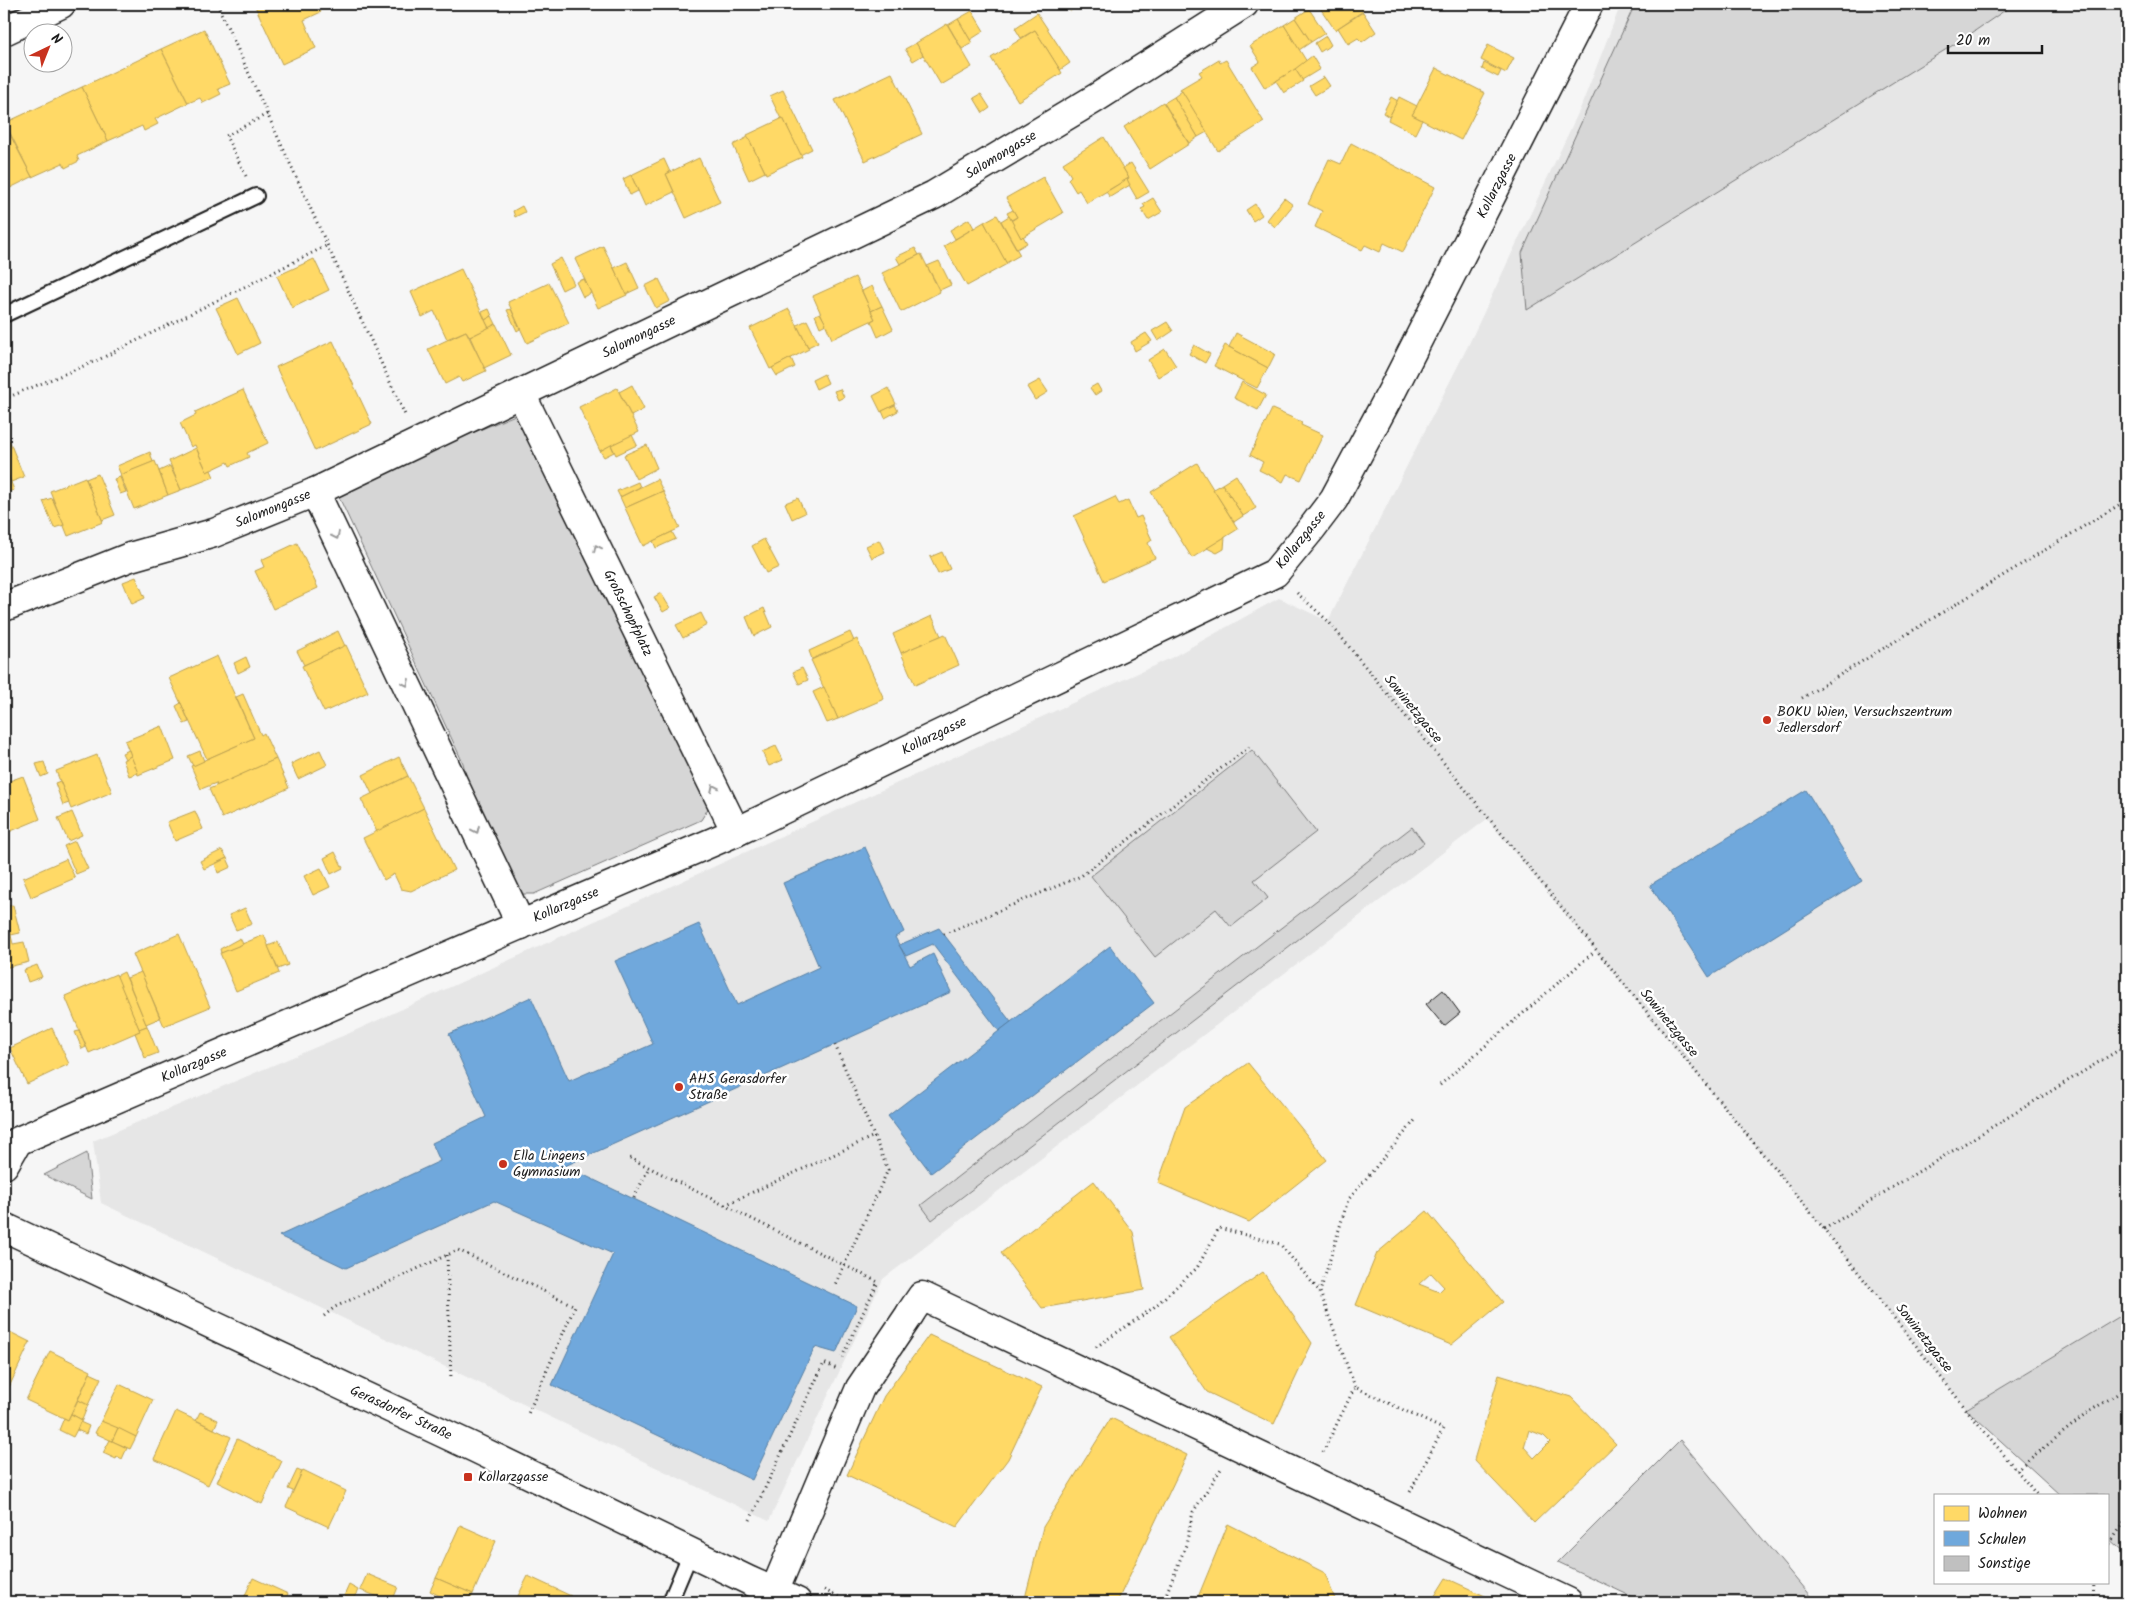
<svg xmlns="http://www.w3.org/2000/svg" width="2131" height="1606" viewBox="0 0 2131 1606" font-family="Kalam,sans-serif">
  <rect width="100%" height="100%" fill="#f6f6f6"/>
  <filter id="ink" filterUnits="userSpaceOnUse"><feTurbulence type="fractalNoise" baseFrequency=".02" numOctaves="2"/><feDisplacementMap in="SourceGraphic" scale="10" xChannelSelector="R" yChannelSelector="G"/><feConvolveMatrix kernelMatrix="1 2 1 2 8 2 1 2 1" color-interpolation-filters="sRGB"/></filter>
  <g filter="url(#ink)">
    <path fill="#e6e6e6" d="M1621,4H2127V1312L1966,1409L1817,1221L1487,819L883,1279L769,1521L101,1203L93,1141L352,1032L1171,658L1279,598L1328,621L1467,348L1580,109Z"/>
    <g fill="#d6d6d6" stroke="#797979">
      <path d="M1635,4H2014L1966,37L1527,310L1522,253Z"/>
      <path d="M520,413L709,807L701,820L534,894H522C494,856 474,810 463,763L338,495L427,452Z"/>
      <path d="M1252,750L1316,832L1254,880L1268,898L1231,927L1216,909L1155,957L1091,876Z"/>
      <path d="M1412,827L1424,843L932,1220L921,1205Z"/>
      <path d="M87,1153L92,1199L44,1175Z"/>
      <path d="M2127,1312V1555L2107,1537V1495H2060L1966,1409Z"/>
      <path d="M1680,1440L1815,1602H1643L1558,1562Z"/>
    </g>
    <g fill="#ffd966" stroke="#bba050" fill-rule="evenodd">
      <path d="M254,4H328L319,8L321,12L304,20L316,48L282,64Z"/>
      <path d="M1065,4H1081L1070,11Z"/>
      <path d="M1320,4H1359L1363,11L1335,30L1318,5Z"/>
      <path d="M1309,9L1325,33L1311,42L1295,18Z"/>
      <path d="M972,11L984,31L970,40L958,19Z"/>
      <path d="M1363,12L1376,32L1362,42L1358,38L1348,44L1338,28Z"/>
      <path d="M1037,13L1070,63L1060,70L1035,30L1021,38L1015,28Z"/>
      <path d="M1295,18L1311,42L1299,50L1284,25Z"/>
      <path d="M958,19L972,43L962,49L948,25Z"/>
      <path d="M947,24L972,67L941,85L916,43Z"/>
      <path d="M1284,25L1307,62L1265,88L1252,67L1260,62L1250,46Z"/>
      <path d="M204,29L230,84L218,89L221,94L203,103L200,98L188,103L161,49Z"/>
      <path d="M1035,30L1062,73L1018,101L991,58Z"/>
      <path d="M1326,36L1331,45L1320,52L1315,43Z"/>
      <path d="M916,43L923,55L913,61L905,49Z"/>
      <path d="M1488,45L1514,58L1506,73L1481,60Z"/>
      <path d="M161,49L188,103L155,119L158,124L144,131L142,126L108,141L82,87Z"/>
      <path d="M1312,56L1320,69L1302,80L1295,69Z"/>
      <path d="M1219,60L1220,63L1226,60L1264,122L1218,151L1180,89L1202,76L1199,72Z"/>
      <path d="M1484,63L1501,71L1498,77L1482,69Z"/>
      <path d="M1436,68L1485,93L1461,140L1412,115Z"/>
      <path d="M1295,69L1303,81L1284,93L1276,81Z"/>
      <path d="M892,73L922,134L865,161L835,100Z"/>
      <path d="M1324,77L1330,86L1315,95L1309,86Z"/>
      <path d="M82,87L108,141L77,156L79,161L65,168L63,163L32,177L5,123Z"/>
      <path d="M783,90L812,149L800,155L783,118L781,119L770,96Z"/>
      <path d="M1182,91L1207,132L1198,137L1174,97Z"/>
      <path d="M981,94L990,108L983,113L974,98Z"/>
      <path d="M1174,97L1198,137L1189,143L1164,103Z"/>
      <path d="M1391,97L1398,101L1389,117L1383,113Z"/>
      <path d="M1399,97L1417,106L1412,115L1422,120L1415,134L1388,120Z"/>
      <path d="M1163,102L1189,144L1150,169L1124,127Z"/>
      <path d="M783,118L802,157L766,174L747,135Z"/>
      <path d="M4,123L32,177L4,191Z"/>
      <path d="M748,137L765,172L749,180L733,145Z"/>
      <path d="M1104,137L1129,178L1087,203L1079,190L1076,192L1068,179L1071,176L1063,163Z"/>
      <path d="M1351,143L1435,187L1403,252L1384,243L1380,252L1365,245L1362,250L1315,227L1322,211L1308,204L1329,159L1341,164Z"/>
      <path d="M699,158L720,202L686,218L666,174Z"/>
      <path d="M664,159L670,172L666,174L674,192L645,206L631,175Z"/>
      <path d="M1131,163L1149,192L1137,199L1129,185L1127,179L1129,178L1123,168Z"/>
      <path d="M631,175L638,191L630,195L623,179Z"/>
      <path d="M1043,177L1063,213L1021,238L1011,221L1017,217L1006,198Z"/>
      <path d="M1127,179L1130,185L1110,197L1106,192Z"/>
      <path d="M1153,198L1162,212L1148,220L1141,209L1145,207L1143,204Z"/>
      <path d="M1284,198L1293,205L1275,227L1267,220Z"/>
      <path d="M1255,204L1262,215L1253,221L1246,210Z"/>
      <path d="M522,206L525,212L515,217L513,211Z"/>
      <path d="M1013,210L1017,217L1011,220L1007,213Z"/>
      <path d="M997,215L1020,255L1006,263L984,222Z"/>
      <path d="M1009,216L1021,238L1023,236L1027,243L1017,249L1001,221Z"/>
      <path d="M969,219L974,228L955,239L950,230Z"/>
      <path d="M984,222L1007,264L967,286L944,246Z"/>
      <path d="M603,246L627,295L598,308L575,259Z"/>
      <path d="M915,248L919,255L900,264L896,257Z"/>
      <path d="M921,254L940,292L901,312L882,273Z"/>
      <path d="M561,258L574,284L562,290L550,264Z"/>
      <path d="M314,259L329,290L292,308L277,276Z"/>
      <path d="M939,261L951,285L940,290L927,266Z"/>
      <path d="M627,262L639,288L626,294L614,268Z"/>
      <path d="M461,269L489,328L470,337L466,331L447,339L434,311L422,317L411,292Z"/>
      <path d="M855,277L875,319L832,339L813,296Z"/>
      <path d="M584,279L591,293L583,297L576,282Z"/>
      <path d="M659,279L670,301L656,308L645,286Z"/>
      <path d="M549,283L569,323L527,343L508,302Z"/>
      <path d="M872,286L882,306L871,311L862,291Z"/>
      <path d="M238,298L260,343L238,354L216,308Z"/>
      <path d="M882,306L893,329L878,337L871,321L875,319L871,311Z"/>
      <path d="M489,309L492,316L485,320L482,312Z"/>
      <path d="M511,309L520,329L517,331L507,310Z"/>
      <path d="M789,309L809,349L770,369L750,328Z"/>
      <path d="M820,313L826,324L820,327L815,315Z"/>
      <path d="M492,316L496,324L489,328L485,320Z"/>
      <path d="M807,320L818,342L808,347L797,325Z"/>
      <path d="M1167,322L1173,331L1158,341L1152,331Z"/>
      <path d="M496,324L511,355L484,368L470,337Z"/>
      <path d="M466,331L486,371L462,382L459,377L445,384L428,349Z"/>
      <path d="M1146,333L1152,341L1135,351L1131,342Z"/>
      <path d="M1236,333L1275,354L1268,368L1229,347Z"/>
      <path d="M333,341L372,424L315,451L276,367Z"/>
      <path d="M1194,345L1210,354L1205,363L1189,354Z"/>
      <path d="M1225,345L1268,368L1257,388L1214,366Z"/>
      <path d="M1165,349L1176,366L1158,377L1148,360Z"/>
      <path d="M791,358L795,367L777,376L772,368Z"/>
      <path d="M824,374L828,383L816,389L812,380Z"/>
      <path d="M1040,380L1048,392L1035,400L1027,387Z"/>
      <path d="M1242,382L1266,395L1258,410L1234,398Z"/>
      <path d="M1097,384L1101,391L1095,395L1090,388Z"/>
      <path d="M632,385L644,409L631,416L619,392Z"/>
      <path d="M617,388L639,432L600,451L579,407Z"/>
      <path d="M888,388L896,404L881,412L873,396Z"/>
      <path d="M840,389L844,397L838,400L834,391Z"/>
      <path d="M243,390L268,443L247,453L249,457L230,466L228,462L207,472L195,445L191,447L180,423L196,415L195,412Z"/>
      <path d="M895,405L898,411L885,418L882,411Z"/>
      <path d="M1272,409L1302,422L1301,425L1323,435L1301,480L1287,474L1283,482L1259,470L1263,462L1250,455Z"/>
      <path d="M632,435L637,445L616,455L611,445Z"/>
      <path d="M9,440L24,477L11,482L4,464V442Z"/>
      <path d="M611,445L614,452L604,457L600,451Z"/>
      <path d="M647,445L657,468L636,479L624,455Z"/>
      <path d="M196,448L207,472L211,470L214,477L181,490L169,461Z"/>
      <path d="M150,452L153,462L121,475L117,466Z"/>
      <path d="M155,461L168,495L134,509L120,475Z"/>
      <path d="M1197,463L1238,529L1192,558L1151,492Z"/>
      <path d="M4,464L14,490L4,494Z"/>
      <path d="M170,466L181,490L168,495L159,471Z"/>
      <path d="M98,474L115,515L102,520L86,479Z"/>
      <path d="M1236,475L1256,508L1243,516L1222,484Z"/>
      <path d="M85,477L103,522L68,536L50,491Z"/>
      <path d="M120,477L126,492L120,494L114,479Z"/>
      <path d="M657,479L663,491L625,508L620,497Z"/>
      <path d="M638,482L640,487L620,497L617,491Z"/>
      <path d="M1222,484L1243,516L1234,522L1213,489Z"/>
      <path d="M663,491L680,528L643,546L625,508Z"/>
      <path d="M1115,497L1119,504L1128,500L1136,518L1141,516L1152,540L1148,543L1155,558L1104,581L1074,516Z"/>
      <path d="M52,498L64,525L54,528L43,501Z"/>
      <path d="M798,498L805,513L792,519L785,503Z"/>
      <path d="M672,532L676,539L656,548L653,541Z"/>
      <path d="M1225,537L1224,549L1217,553L1207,548Z"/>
      <path d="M764,539L779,567L766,573L752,546Z"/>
      <path d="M879,540L885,552L872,558L866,546Z"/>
      <path d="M297,543L318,588L273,609L255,571L264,567L261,560Z"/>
      <path d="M942,552L950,569L938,574L930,557Z"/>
      <path d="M136,577L145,598L132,604L123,582Z"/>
      <path d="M661,593L670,608L663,612L654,597Z"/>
      <path d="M764,608L772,627L754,636L746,617Z"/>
      <path d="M701,613L707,625L683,638L676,625Z"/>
      <path d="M932,616L941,636L901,653L893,634Z"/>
      <path d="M338,631L345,646L304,665L297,651Z"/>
      <path d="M850,632L854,641L812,659L809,651Z"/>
      <path d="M945,634L959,665L915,685L901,653Z"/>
      <path d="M857,639L884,699L838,719L811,660Z"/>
      <path d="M346,645L368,692L324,712L302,666Z"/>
      <path d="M217,656L254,738L207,759L169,678Z"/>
      <path d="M246,657L250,667L238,673L234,663Z"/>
      <path d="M802,668L808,680L799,684L793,672Z"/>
      <path d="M824,687L838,719L827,723L813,692Z"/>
      <path d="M243,694L261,735L264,733L276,759L217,786L216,783L201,789L191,766L254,738L236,697Z"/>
      <path d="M181,703L189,722L184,724L176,706Z"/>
      <path d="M162,726L175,760L138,775L125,741Z"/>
      <path d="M776,746L783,760L769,766L762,752Z"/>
      <path d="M129,750L131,756L125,759L122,753Z"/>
      <path d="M320,750L327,765L298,779L291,764Z"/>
      <path d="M200,751L204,761L193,766L188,756Z"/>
      <path d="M97,755L112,792L71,809L56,771Z"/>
      <path d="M131,756L138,773L129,776L123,760Z"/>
      <path d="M399,757L408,776L372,794L363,775Z"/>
      <path d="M276,759L289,788L222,818L209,789Z"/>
      <path d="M44,762L48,774L41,777L36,764Z"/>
      <path d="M23,776L40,819L4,834V783Z"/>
      <path d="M408,776L424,808L377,832L361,799Z"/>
      <path d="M60,781L69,803L63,805L55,783Z"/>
      <path d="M424,808L454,870L411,891L401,889L394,874L384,880L363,838Z"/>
      <path d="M195,811L203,829L175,841L167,822Z"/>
      <path d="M72,812L82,835L68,841L58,818Z"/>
      <path d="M75,841L88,869L76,874L64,846Z"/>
      <path d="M222,850L227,858L204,869L200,861Z"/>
      <path d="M335,852L343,868L331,874L324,858Z"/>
      <path d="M227,858L231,867L218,873L215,864Z"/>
      <path d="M66,859L75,878L31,897L23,878Z"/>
      <path d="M321,868L330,887L313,895L304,876Z"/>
      <path d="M13,905L20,933L11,935L9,927L4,928V907Z"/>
      <path d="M245,908L252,924L236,930L229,915Z"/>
      <path d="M9,927L13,944L24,942L29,962L4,968V928Z"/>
      <path d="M179,934L210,1007L164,1026L133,954Z"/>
      <path d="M264,935L279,973L236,991L220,953Z"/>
      <path d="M240,938L243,944L221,953L220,949Z"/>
      <path d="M278,942L288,965L278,969L268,946Z"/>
      <path d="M37,965L42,977L28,982L24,970Z"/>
      <path d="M124,972L147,1026L139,1029L116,976Z"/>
      <path d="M141,972L160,1018L146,1024L127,978Z"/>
      <path d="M116,974L140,1031L89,1053L65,996Z"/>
      <path d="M147,1026L158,1053L145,1058L135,1033L140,1031L139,1029Z"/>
      <path d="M52,1028L69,1064L27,1084L10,1048Z"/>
      <path d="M79,1031L86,1047L82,1049L75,1032Z"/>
      <path d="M1248,1063L1327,1160L1249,1222L1158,1183L1185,1107Z"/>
      <path d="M1094,1181L1133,1232L1144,1290L1042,1308L1001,1253Z"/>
      <path d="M1427,1211L1503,1302L1451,1345L1356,1305L1377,1253ZM1431,1273L1444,1287L1439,1292L1419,1284Z"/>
      <path d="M1263,1272L1312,1343L1274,1424L1207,1392L1169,1337Z"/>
      <path d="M4,1329L30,1342L4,1398Z"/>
      <path d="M929,1335L1042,1387L1008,1459L957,1527L847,1475L884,1396Z"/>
      <path d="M50,1351L91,1371L68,1420L26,1400Z"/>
      <path d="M90,1373L101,1378L88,1405L78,1400Z"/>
      <path d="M1499,1375L1571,1397L1616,1444L1534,1523L1474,1460ZM1529,1430L1544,1436L1550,1442L1534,1458L1524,1447Z"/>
      <path d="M119,1384L153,1400L136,1437L101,1421Z"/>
      <path d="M78,1400L88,1405L82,1420L71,1414Z"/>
      <path d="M176,1411L231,1437L208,1485L154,1459Z"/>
      <path d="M200,1412L218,1420L214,1429L196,1420Z"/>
      <path d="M71,1414L82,1420L73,1437L59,1430L64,1418L68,1420Z"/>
      <path d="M1111,1418L1187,1455L1117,1602H1024L1043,1527Z"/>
      <path d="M101,1421L118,1428L112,1441L95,1433Z"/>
      <path d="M80,1422L89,1426L86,1434L77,1430Z"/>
      <path d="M118,1428L136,1437L130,1449L112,1441Z"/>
      <path d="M237,1439L282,1461L262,1504L217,1482Z"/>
      <path d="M110,1440L127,1448L122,1459L117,1456L116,1459L103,1453Z"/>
      <path d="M297,1470L302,1472L293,1491L288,1489Z"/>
      <path d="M303,1470L346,1491L329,1527L286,1507Z"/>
      <path d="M1228,1524L1325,1573L1336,1602H1196Z"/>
      <path d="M460,1525L496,1541L473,1594L436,1578Z"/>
      <path d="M367,1574L398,1587L392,1602L360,1590Z"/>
      <path d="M528,1576L571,1596L568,1602H515Z"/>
      <path d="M253,1578L288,1594L284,1602H242Z"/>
      <path d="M436,1578L473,1594L469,1602H446V1599L430,1591Z"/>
      <path d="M1446,1578L1498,1602H1431Z"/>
      <path d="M349,1585L358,1590L353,1600L344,1596Z"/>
    </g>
    <g fill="#6fa8dc" stroke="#567ea2">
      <path d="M1806,790L1862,881L1709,977L1650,885Z"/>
      <path d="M865,847L904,932L895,937L910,966L933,954L951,992L565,1166L857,1306L836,1353L815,1347L752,1480L552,1385L613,1254L494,1201L346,1268L279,1236L440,1161L432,1143L486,1117L449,1034L531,997L569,1081L653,1044L615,961L699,924L737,1005L819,967L783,883Z"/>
      <path d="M939,928L1011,1022L999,1031L933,944L906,956L899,945Z"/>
      <path d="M1110,946L1154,1003L931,1173L888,1116Z"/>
    </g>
    <path fill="#c0c0c0" stroke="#1c1c1c" d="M1443,990L1460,1013L1444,1026L1426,1004Z"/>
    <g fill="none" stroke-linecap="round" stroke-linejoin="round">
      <g stroke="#1c1c1c" stroke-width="18">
        <g id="lane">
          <path d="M4,315L256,196"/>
          <path d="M670,1602L691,1552"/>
        </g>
      </g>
      <g stroke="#1c1c1c" stroke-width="31">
        <g id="street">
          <path d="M4,31L61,4"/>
          <path d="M521,394L736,832"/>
          <path d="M315,492L521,925"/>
          <path d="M4,607L130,557L214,533L315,492L934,195L1096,98L1244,4"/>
          <path d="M4,1165L18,1141L736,832L1275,573L1312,528L1334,499L1392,391L1589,4"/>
          <path d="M911,1312L922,1296L1568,1602"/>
          <path d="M774,1592L860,1388L910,1314"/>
        </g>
      </g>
      <g stroke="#1c1c1c" stroke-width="31">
        <path id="secondary" d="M4,1227L475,1448L750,1581L797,1602"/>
      </g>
      <g stroke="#1c1c1c" stroke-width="3" stroke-dasharray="1 4" stroke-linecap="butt">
        <path d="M217,4L406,417"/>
        <path d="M246,176L226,136L267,114"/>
        <path d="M4,399L98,360L328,245"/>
        <path d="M1297,593L1328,621L1824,1229L1966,1409L2037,1495"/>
        <path d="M1802,698L2127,500"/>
        <path d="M944,934L1081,876L1249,747"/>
        <path d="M835,1045L874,1136"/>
        <path d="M1440,1085L1595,951"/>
        <path d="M630,1158L878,1282L842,1357"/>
        <path d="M634,1198L649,1167"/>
        <path d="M725,1205L874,1136L888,1170L834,1287"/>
        <path d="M1824,1229L2127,1045"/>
        <path d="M447,1255L451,1380"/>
        <path d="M324,1316L335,1307L458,1250L575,1306L527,1416"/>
        <path d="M1096,1347L1153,1308L1197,1268L1219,1228L1280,1244L1320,1292"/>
        <path d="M1355,1387L1320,1292L1348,1200L1417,1118"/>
        <path d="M1323,1452L1355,1387L1443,1429L1409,1494"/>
        <path d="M2016,1470L2090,1411L2127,1388"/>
        <path d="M750,1520L824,1363L837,1369V1367"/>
        <path d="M2107,1548L2127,1518"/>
        <path d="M824,1590L850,1602"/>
        <path d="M1163,1602L1186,1545L1193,1512L1221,1469"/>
        <path d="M2093,1602L2094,1582"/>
      </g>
      <use href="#lane" stroke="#fff" stroke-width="14"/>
      <use href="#street" stroke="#fff" stroke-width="28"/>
      <use href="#secondary" stroke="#fff" stroke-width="28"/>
    </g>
    <defs><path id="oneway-chevron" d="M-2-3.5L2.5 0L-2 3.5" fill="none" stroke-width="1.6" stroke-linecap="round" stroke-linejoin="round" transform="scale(1.25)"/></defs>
    <g stroke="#999">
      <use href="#oneway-chevron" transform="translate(336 536) rotate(65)"/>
      <use href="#oneway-chevron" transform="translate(597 548) rotate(-116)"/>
      <use href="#oneway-chevron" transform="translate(406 683) rotate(65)"/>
      <use href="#oneway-chevron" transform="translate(714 788) rotate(-116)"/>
      <use href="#oneway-chevron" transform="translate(476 830) rotate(65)"/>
    </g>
  </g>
  <g fill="#c8321e" stroke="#fff" stroke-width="2">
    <circle cx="1767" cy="720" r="5"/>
    <circle cx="679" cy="1087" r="5"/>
    <circle cx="503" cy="1164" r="5"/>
    <rect x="463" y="1472" width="10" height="10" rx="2.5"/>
  </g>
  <g text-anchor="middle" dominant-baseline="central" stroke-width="5" stroke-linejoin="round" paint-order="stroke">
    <g font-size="14" fill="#1c1c1c" stroke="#fff">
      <text transform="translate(1001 155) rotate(-31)">Salomongasse</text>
      <text transform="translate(1497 186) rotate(-63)">Kollarzgasse</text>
      <text transform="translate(639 337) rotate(-26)">Salomongasse</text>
      <text transform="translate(273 509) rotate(-22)">Salomongasse</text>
      <text transform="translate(1301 540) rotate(-51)">Kollarzgasse</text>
      <text transform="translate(628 613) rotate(64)">Großschopfplatz</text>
      <text transform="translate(1413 709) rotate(51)">Sowinetzgasse</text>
      <text transform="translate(934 736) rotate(-26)">Kollarzgasse</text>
      <text transform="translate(566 905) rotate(-23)">Kollarzgasse</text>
      <text transform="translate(1669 1023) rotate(51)">Sowinetzgasse</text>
      <text transform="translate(194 1065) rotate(-23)">Kollarzgasse</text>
      <text transform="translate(1924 1338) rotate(52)">Sowinetzgasse</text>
      <text transform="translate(401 1413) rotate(25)">Gerasdorfer Straße</text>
    </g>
    <g font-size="14" fill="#1c1c1c" stroke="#fff" text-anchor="start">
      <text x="1777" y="712">BOKU Wien, Versuchszentrum<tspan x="1777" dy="16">Jedlersdorf</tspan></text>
      <text x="689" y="1079">AHS Gerasdorfer<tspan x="689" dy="16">Straße</tspan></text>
      <text x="513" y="1156">Ella Lingens<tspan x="513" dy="16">Gymnasium</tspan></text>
      <text x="478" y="1477">Kollarzgasse</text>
    </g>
  </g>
  <rect width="2131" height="1606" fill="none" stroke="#fff" stroke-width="20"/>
  <rect x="10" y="10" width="2111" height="1586" fill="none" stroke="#1c1c1c" stroke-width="2" filter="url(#ink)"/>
  <rect x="1934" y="1494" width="175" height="90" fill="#ffffff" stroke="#a4a4a4"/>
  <rect x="1944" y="1506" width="25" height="15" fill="#ffd966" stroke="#a4a4a4"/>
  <text x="1978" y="1518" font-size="15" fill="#1c1c1c">Wohnen</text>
  <rect x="1944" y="1531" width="25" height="15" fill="#6fa8dc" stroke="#a4a4a4"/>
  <text x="1978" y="1544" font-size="15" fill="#1c1c1c">Schulen</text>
  <rect x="1944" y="1556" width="25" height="15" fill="#c0c0c0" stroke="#a4a4a4"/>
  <text x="1978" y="1568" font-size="15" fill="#1c1c1c">Sonstige</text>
  <g transform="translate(48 48) rotate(43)"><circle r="24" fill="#ffffff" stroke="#a4a4a4"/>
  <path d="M0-4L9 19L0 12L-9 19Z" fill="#c8321e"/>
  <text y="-8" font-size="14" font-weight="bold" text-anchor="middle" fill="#1c1c1c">N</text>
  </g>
  <path d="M1948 45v8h94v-8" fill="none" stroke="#1c1c1c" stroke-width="2.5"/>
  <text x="1956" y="45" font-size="15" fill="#1c1c1c" stroke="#ffffff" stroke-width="4" paint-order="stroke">20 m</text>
</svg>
